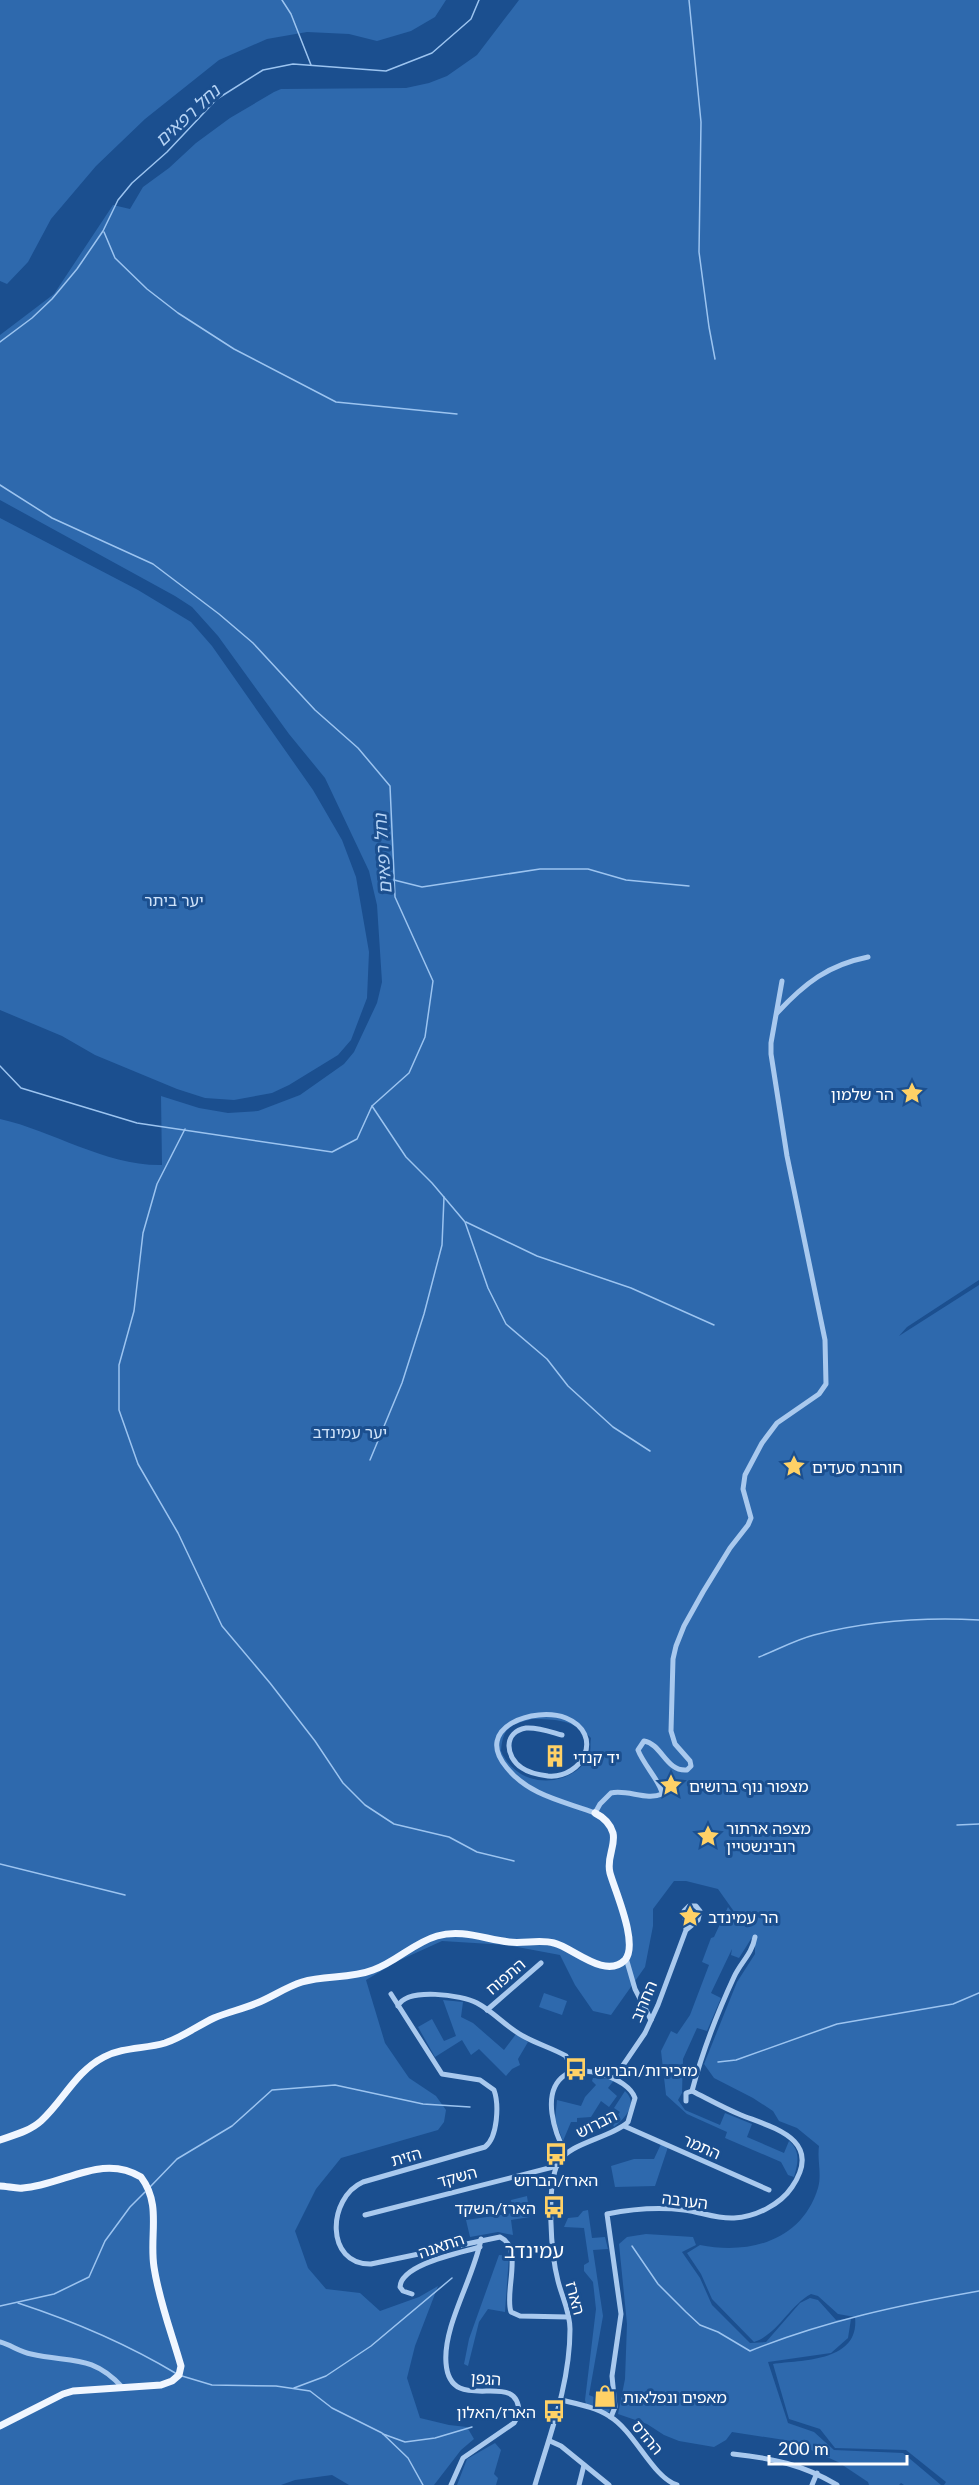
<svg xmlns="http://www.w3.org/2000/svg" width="979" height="2485" viewBox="0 0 979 2485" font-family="Lato,'Noto Sans Hebrew',sans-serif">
  <rect width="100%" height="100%" fill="#1b4f8f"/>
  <g fill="#2e69ad" fill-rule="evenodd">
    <path d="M0,0H446L435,17L411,31L377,41L349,34L307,32L267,39L219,60L145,119L96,166L51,219L28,262L7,284L0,281Z"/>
    <path d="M519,0H979V1280L907,1327L899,1336L979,1285V2485H944L946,2482L906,2450L835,2448L820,2429L789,2419L773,2364C803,2360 860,2362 855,2317L838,2314L818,2296L811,2294C789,2306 778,2334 754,2342L712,2299L701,2274L687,2253L700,2245C749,2255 802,2241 818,2188C822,2174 817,2160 819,2146L797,2128L779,2121L773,2111L753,2098L714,2078L704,2064L737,1982L755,1954V1940L751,1939L739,1958L731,1955L732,1949L711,1993L721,1998L707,2031L697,2028L683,2059L682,2093L678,2100L685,2110L720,2125L725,2113L752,2124L747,2137L784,2153L789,2141C801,2151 798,2163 794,2177L788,2175L781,2162L725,2138L727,2132L687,2114L666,2095L661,2051L671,2031L677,2034L690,2015L709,1965L702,1962L711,1938L714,1937L728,1907L741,1925L740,1920L718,1889L686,1881H674L653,1909V1926L645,1967L611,2015L593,2011L575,1985L560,1955L507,1945L442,1941L398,1961L366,1980L385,2043L409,2078L436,2096L446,2110L444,2122L438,2130L341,2158L316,2189L295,2231L308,2268L326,2289L360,2293L380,2311L419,2297L438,2286L415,2346L407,2378L420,2418L449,2425L467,2427L474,2439L461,2450L434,2485H349L332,2475L295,2480L281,2485H0V1119C54,1131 105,1166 162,1165L161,1096L199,1108L228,1113L258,1111L300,1095L344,1064L354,1052L377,1003L382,982L377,905L369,871L325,778L289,734L218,636L192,607L175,596L0,500V335L54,294L113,205L130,209L143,187L169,168L196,143L230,118L274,92L281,89L406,88L429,83L447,76L477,55ZM532,1719C556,1719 574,1720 591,1738C590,1743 591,1748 590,1752C588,1759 582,1767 576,1771C550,1789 514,1781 501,1751C503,1726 511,1725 532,1719Z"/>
    <path d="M0,518L138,590L191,622L212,646L313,790L342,840L356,877L369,952L367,998L351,1040L338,1055L289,1085L272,1093L234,1100L205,1098L177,1089L95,1055L62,1036L0,1010Z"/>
    <path d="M544,1993L567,2001L562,2015L539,2007Z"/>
    <path d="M443,2000L463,2002L461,2017L473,2023L504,2050L516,2034L528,2042L518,2059L520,2065L512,2069L506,2076L479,2049L471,2055L462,2040L435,2057L418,2027L432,2019L444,2041L456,2036Z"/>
    <path d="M593,2078L615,2079L608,2088L617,2096L609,2107L601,2101L591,2117L577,2118V2122H571L563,2141L555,2120L557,2100L581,2106L585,2097L596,2085L592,2081Z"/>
    <path d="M625,2091C639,2104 625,2118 614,2127L612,2122L620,2112L614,2108Z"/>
    <path d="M661,2144L668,2147L655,2186L615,2187L611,2166L634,2159H654Z"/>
    <path d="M527,2196L530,2217L511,2220L513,2235L498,2232L470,2237L466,2220L513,2213L511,2200Z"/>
    <path d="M588,2210L592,2238L605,2237L608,2249L593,2250L603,2316L589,2395L611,2404L609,2412H606L586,2404L585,2400L596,2309L593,2282L584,2271V2265L589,2262L584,2228L564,2227L568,2218L578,2217L583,2211Z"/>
    <path d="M646,2234L693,2237L696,2245L682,2252L700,2278L712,2305L750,2343L766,2342L800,2303L810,2298L818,2300L836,2320L851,2319L848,2338L831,2353L768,2362L788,2423L814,2432L834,2450L903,2453L941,2485H904L901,2483L899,2485H869L868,2482L838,2462L791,2441L732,2432L726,2440L714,2447L679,2441L664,2435L647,2424L618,2414L625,2379L627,2324L619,2244L627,2237Z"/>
    <path d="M499,2255L509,2256L505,2312L488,2309L479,2322L468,2366L464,2364L469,2339Z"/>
    <path d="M495,2443L501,2450L494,2474L498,2478L496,2485H457L467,2459Z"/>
  </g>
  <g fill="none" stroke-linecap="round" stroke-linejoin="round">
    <g stroke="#9cc4f0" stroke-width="1.5">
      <path d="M282,0L291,14L311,65"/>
      <path d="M689,0L701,122L699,252L709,327L715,359"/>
      <path d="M104,232L115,258L147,289L178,313L234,349L336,402L457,414"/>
      <path d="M0,342L32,318L52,299L77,269L103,231L118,200L132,183L167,152L217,99L263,70L293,64L386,71L432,53L471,19L479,0"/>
      <path d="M0,485L52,518L153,564L219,614L253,643L315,710L358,748L390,786L395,897L433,981L425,1037L409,1073L372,1106L357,1139L332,1152L137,1123L21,1088L0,1066"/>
      <path d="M394,880L422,887L540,869H588L626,880L689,886"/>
      <path d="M372,1106L406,1157L432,1183L465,1222L488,1288L506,1324L547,1359L568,1386L613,1427L650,1451"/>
      <path d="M185,1129L157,1184L143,1233L134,1311L119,1365V1410L138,1464L178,1533L222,1626L270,1683L315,1741L343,1783L365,1805L394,1824L449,1837L477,1852L514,1861"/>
      <path d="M466,1222L537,1256L631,1288L714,1325"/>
      <path d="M370,1460L402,1383L424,1314L442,1245L444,1197"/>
      <path d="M759,1657C777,1650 795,1640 814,1635C868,1621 923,1617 979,1620"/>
      <path d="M957,1825L979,1824"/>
      <path d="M0,1864L125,1895"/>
      <path d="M718,2062L736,2060L837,2024L953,2004L979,1993"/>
      <path d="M150,2187L177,2159L232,2126L272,2090L335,2085L423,2104L470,2107"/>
      <path d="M632,2246L658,2284L686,2312L700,2325L718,2332L750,2351C824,2321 900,2305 979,2291"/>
      <path d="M18,2303C73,2321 127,2344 177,2374"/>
      <path d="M0,2306L54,2294L89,2277L105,2241L130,2207L145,2192"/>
      <path d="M182,2376L212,2385L276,2386L310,2391L332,2408L382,2433L408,2458L423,2485"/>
      <path d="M294,2388L326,2376L371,2346L452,2278"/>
      <path d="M383,2434L405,2442L435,2438L472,2427"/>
    </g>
    <g stroke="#a9c9ee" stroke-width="5">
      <path d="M777,1013C805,983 828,965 868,957"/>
      <path d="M562,1735C551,1732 538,1727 526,1728C503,1732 505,1757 522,1768C529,1773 540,1775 548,1776C583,1779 605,1734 566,1718C535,1706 472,1727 507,1768C530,1796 563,1801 595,1813L600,1804L611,1793C627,1789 647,1801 662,1794C662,1784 643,1764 638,1750L644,1741C662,1744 666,1772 687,1770L691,1766L690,1761L675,1744L671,1731L673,1659L676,1646L684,1626L703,1592L730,1548L748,1525L751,1518L743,1489L745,1475L762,1443L777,1423L819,1394L826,1384L825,1340L787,1156L771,1054V1043L782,981"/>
      <path d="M626,1958L635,1989L651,2020"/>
      <path d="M391,1994L442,2074L480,2080L494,2090C499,2104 498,2137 485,2147L363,2182C327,2198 325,2265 371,2264L500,2237C524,2248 504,2292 511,2312L520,2316L568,2317"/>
      <path d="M398,2006C407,1987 462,1995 477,2003C494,2012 506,2027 523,2036C537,2044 552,2048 566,2056L568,2061V2073"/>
      <path d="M487,2010L541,1963"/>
      <path d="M615,2077L645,2033L658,2005L686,1930L684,1911L689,1906H696L700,1911L698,1920L686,1930"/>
      <path d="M692,2091C703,2049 716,2016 734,1977C741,1962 752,1954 755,1937"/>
      <path d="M624,2126L769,2190"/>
      <path d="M365,2215L557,2166"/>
      <path d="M412,2294L403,2291L400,2287C401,2264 460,2253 480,2247"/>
      <path d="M0,2342C11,2345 20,2352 31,2354C70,2363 92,2354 122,2387"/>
      <path d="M561,2400C577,2404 595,2407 609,2416C635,2431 652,2477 677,2485"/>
      <path d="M611,2417L615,2407L612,2376L621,2314L607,2214C632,2209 659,2207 684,2210C701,2212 716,2219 734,2218C755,2217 780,2205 792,2187C824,2140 774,2128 741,2115C724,2108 708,2099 692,2091L686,2093V2101"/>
      <path d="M550,2441L561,2446L609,2485"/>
      <path d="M733,2454C772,2458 804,2465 837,2485"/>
      <path d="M451,2485L463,2458L514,2423L519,2414C520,2365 450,2419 446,2363C443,2325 474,2278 481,2239"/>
      <path d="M535,2485C550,2434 570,2384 570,2329C570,2312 562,2297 558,2281C551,2254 546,2187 558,2163C568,2143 611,2138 628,2122L635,2098C628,2077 580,2064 565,2075C540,2092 555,2134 566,2154"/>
      <path d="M579,2485L584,2465"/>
      <path d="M812,2485L817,2473"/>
    </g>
    <g stroke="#f0f6ff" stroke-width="7">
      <path d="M0,2140C14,2135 30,2131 41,2121C64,2100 75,2072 104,2057C123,2047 145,2049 165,2043C183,2037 197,2026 214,2018C228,2012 243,2009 257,2003C272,1997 286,1987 302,1982C325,1975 350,1979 373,1970C396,1962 413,1943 437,1936C462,1929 484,1939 509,1942C524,1944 539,1939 554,1943C572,1947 605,1980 625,1960C639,1944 615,1891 610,1873C606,1858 616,1846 613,1833C610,1823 603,1817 595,1813"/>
      <path d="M0,2186C7,2186 16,2189 23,2188C64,2185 102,2153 141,2177C162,2205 149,2235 154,2267C159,2301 172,2334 181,2366L179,2375L172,2381L161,2385L73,2391L63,2394L0,2426"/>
    </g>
  </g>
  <defs>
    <g id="sight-bare" transform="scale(1.8)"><path d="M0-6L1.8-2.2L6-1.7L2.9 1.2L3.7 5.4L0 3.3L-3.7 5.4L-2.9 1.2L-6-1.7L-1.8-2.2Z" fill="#ffd166" stroke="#1b4f8f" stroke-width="2.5" paint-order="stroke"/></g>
    <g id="building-bare" transform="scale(1.8)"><path d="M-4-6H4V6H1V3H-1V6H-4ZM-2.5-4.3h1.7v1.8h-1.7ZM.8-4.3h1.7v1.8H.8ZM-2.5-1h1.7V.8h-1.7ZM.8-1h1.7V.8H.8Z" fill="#ffd166" stroke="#1b4f8f" stroke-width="2.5" paint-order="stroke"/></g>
    <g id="bus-bare" transform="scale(1.8)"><path d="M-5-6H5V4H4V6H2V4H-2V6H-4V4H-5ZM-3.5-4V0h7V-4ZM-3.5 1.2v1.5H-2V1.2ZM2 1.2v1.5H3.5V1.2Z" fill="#ffd166" stroke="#1b4f8f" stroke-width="2.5" paint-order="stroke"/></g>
    <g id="shop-bare" transform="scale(1.8)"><path d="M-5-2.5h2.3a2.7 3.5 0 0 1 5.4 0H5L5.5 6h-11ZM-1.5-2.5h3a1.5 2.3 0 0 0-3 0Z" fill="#ffd166" stroke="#1b4f8f" stroke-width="2.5" paint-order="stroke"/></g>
  </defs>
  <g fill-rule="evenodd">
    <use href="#sight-bare" x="912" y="1093"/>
    <use href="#sight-bare" x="794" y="1466"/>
    <use href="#building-bare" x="555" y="1756"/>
    <use href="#sight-bare" x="671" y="1785"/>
    <use href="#sight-bare" x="708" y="1836"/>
    <use href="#sight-bare" x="690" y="1916"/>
    <use href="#bus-bare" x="576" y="2069"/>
    <use href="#bus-bare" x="556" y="2154"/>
    <use href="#bus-bare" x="554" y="2207"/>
    <use href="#shop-bare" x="605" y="2396"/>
    <use href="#bus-bare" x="554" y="2411"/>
  </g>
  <g text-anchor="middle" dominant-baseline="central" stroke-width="6" stroke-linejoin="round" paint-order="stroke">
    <g font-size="16" fill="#cfe3fa" stroke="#1b4f8f">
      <text x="174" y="899">יער ביתר</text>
      <text x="350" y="1431">יער עמינדב</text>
    </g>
    <g font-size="16" fill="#fff" stroke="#1b4f8f" text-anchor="start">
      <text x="894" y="1093" text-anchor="end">הר שלמון</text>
      <text x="812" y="1466">חורבת סעדים</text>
      <text x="573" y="1756">יד קנדי</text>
      <text x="689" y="1785">מצפור נוף ברושים</text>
      <text x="726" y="1827">מצפה ארתור<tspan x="726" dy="18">רובינשטיין</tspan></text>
      <text x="708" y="1916">הר עמינדב</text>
      <text x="594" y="2069">מזכירות/הברוש</text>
      <text x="556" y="2179" text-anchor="middle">הארז/הברוש</text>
      <text x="536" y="2207" text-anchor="end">הארז/השקד</text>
      <text x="623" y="2396">מאפים ונפלאות</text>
      <text x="536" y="2411" text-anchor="end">הארז/האלון</text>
    </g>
    <g font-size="16" fill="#fff" stroke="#1b4f8f">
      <text transform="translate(505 1976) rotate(-41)">התפוח</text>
      <text transform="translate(643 2001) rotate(-67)">החרוב</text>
      <text transform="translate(596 2123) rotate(-27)">הברוש</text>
      <text transform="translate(702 2146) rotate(24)">התמר</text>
      <text transform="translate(406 2156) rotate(-16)">הזית</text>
      <text transform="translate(457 2176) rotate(-15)">השקד</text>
      <text transform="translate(685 2200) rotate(7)">הערבה</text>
      <text transform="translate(441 2245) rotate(-19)">התאנה</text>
      <text transform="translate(576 2298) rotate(75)">הארז</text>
      <text transform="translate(486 2378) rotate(4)">הגפן</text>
      <text transform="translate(648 2437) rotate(50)">ההדס</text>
    </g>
    <g font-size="18" font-style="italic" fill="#b5d3f5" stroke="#1b4f8f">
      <text transform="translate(187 115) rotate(-43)">נחל רפאים</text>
      <text transform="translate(382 854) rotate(-94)">נחל רפאים</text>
    </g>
    <g font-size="20" fill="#fff" stroke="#1b4f8f">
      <text x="534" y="2250">עמינדב</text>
    </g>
  </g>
  <path d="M769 2455v9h138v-9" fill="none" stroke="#ffffff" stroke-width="3"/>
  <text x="778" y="2455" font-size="18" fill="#ffffff" stroke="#1b4f8f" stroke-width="4.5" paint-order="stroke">200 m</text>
</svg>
